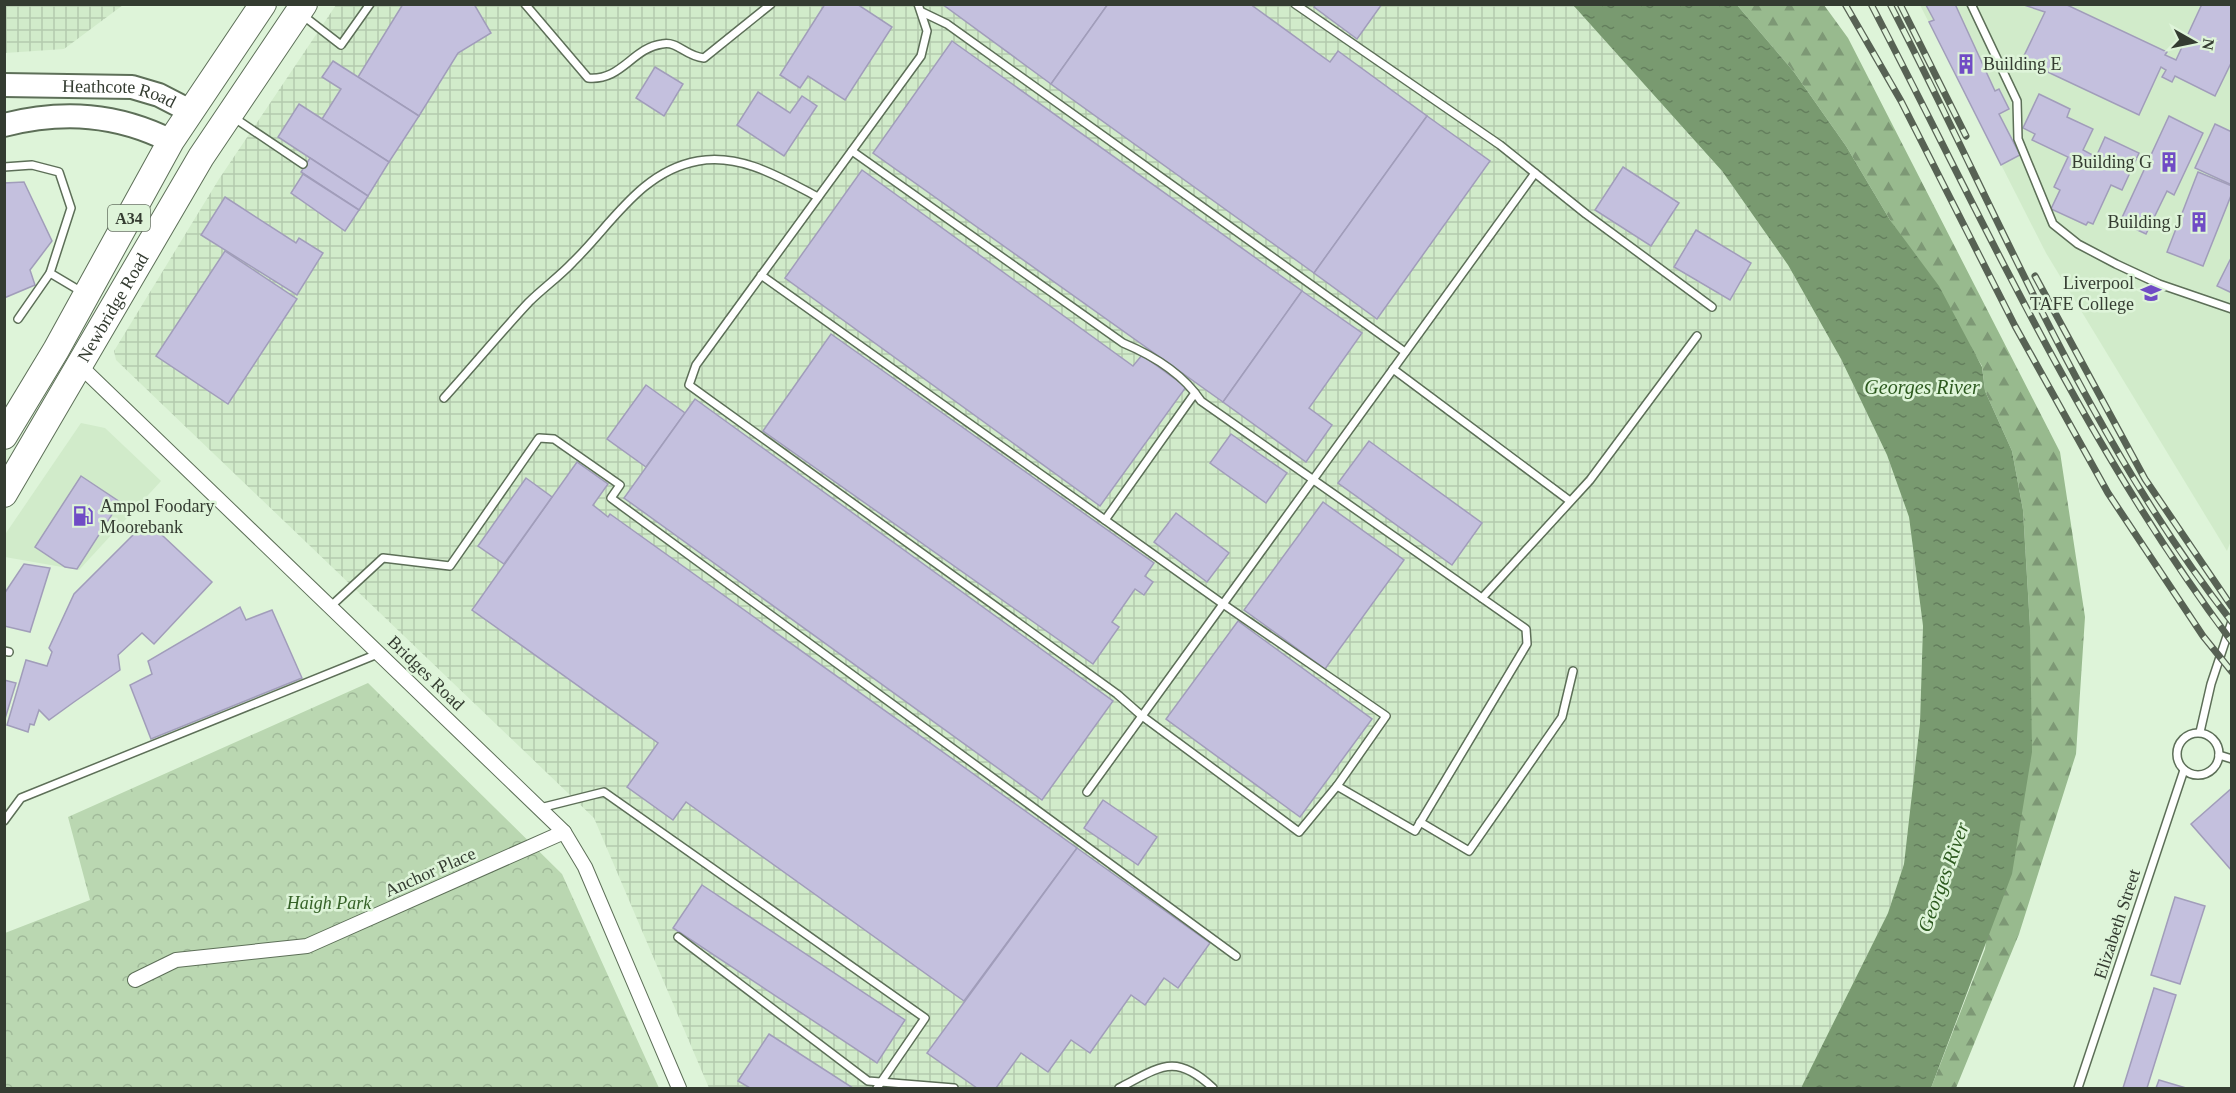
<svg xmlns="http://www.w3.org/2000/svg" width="2236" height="1093" viewBox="0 0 2236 1093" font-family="Georgia,serif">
  <defs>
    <pattern id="industrial-grid" width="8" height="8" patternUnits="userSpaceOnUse" patternTransform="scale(1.5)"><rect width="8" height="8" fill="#d1ebca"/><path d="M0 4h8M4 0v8" fill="none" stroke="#b4caae"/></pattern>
    <pattern id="forest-firs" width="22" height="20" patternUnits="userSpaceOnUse" patternTransform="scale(1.5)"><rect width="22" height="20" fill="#98ba8e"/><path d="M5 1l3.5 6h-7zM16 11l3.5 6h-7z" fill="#7d9875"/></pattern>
    <pattern id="park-crowns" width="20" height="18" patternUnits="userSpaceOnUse" patternTransform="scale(1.5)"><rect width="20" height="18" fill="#bad7b1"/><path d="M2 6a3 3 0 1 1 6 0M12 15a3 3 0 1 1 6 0" fill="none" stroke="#a0b999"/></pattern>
    <pattern id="water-ripples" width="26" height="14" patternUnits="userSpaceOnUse" patternTransform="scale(1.5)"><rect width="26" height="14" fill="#799a70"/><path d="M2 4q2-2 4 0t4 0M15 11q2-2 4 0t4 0" fill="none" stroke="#647f5d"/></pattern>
  </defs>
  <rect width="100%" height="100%" fill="#def4d9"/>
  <g fill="#d1ebca">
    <path d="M1920,5H2231L2232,538L2227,551L2046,253Z"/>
    <path d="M81,423L105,428L161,481L79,570L5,557L4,536Z"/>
  </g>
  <g fill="url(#industrial-grid)">
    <path d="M5,4H123V5L64,49L5,53Z"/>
    <path d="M336,5H1573L1722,171L1788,265L1841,359L1887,455L1909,517L1923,626L1920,723L1904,864L1888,913L1801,1088H709L594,818L116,360L114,351L219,179Z"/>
  </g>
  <path fill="url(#forest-firs)" d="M1737,5H1824L1848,38L2060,452L2085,617L2076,754L2019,934L1956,1088H1931L1985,949L2030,627L2023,510L2012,451L1985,391L1982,366L1890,220L1846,146L1794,72Z"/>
  <path fill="url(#park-crowns)" d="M368,683L562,874L659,1088H5V933L90,900L68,817Z"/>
  <path fill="url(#water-ripples)" d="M1573,5H1737L1794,72L1846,146L1890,220L1939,286L1982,367L1985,391L2012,451L2023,510L2030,627L2032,752L2012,874L1931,1088H1801L1888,913L1904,864L1920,723L1923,626L1909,517L1887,455L1841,359L1788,265L1722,171Z"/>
  <g fill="#c4c0de" stroke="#a19dba" stroke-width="1.5">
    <path d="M403,4H474L491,33L458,53L419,116L358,77Z"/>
    <path d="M825,4H857L892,27L845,100L808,76L800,88L780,75Z"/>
    <path d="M942,4H1108L1051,84Z"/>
    <path d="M1108,4H1250L1330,62L1338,51L1427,116L1314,273L1051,84Z"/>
    <path d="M1316,4H1382L1357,39L1314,7Z"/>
    <path d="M1955,4L1995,91L1999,89L2009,109L1999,114L2020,155L2001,165L1929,22L1934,20L1926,5Z"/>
    <path d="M2021,4H2065L2167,52L2165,55L2176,60L2202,4H2232V61L2215,96L2175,76L2172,82L2162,77L2166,70L2161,67L2139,115L2022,60L2045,12Z"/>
    <path d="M952,41L1302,291L1223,402L873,153Z"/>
    <path d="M333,61L419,116L389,162L322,119L341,89L322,77Z"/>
    <path d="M655,67L683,84L664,116L636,98Z"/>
    <path d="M758,92L790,113L802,96L817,106L784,156L737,125Z"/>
    <path d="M2039,94L2070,109L2067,117L2093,129L2083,150L2096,157L2105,137L2139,153L2122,190L2111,185L2093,224L2088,222L2086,225L2051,209L2060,190L2054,187L2068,157L2032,140L2035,134L2023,128Z"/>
    <path d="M299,104L389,162L368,196L278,137Z"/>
    <path d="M1427,116L1490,161L1377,319L1314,273Z"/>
    <path d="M2169,116L2203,133L2174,195L2167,191L2146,234L2120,222Z"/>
    <path d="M2215,124L2232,132V185L2195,168Z"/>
    <path d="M310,158L368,196L359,210L301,172Z"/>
    <path d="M1623,167L1679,203L1651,246L1595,210Z"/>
    <path d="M862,170L1133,366L1142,355L1186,387L1100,506L785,278Z"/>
    <path d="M2198,172L2232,186V193L2203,266L2167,252Z"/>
    <path d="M303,174L359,210L345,231L291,193Z"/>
    <path d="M24,182L52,241L30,270L35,285L4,298V183Z"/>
    <path d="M225,197L296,243L299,238L323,253L297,295L201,235Z"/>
    <path d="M1696,230L1751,263L1730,300L1674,267Z"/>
    <path d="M225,251L297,299L228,404L156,356Z"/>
    <path d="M2232,256V293L2217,286Z"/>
    <path d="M1302,291L1362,333L1309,408L1332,425L1306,462L1223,402Z"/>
    <path d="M831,334L1154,563L1145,576L1153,582L1144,595L1135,589L1112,622L1119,627L1093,664L763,431Z"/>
    <path d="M646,385L685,413L646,467L607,439Z"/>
    <path d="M695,399L1113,701L1042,800L624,498Z"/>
    <path d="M1231,434L1287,473L1266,503L1210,463Z"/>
    <path d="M1369,441L1482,523L1452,565L1338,483Z"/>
    <path d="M577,462L608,484L593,505L608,517L610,514L1077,848L964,1001L686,802L673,820L627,787L658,743L472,610Z"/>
    <path d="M81,476L120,502L77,569L65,567L35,547Z"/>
    <path d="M526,478L552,497L504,564L478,546Z"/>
    <path d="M1323,502L1404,560L1325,669L1244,610Z"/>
    <path d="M1176,513L1229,553L1207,582L1154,542Z"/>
    <path d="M147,521L212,582L154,644L142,633L118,655L120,670L74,702L49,720L39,710L34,725L30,724L28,732L7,725L26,660L47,666L52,652L49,648L74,594Z"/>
    <path d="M24,564L50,568L30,632L4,626V594Z"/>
    <path d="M240,607L246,620L272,610L302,678L151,739L130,685L152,674L148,661Z"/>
    <path d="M1238,621L1372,719L1300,817L1166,719Z"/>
    <path d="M4,680L16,683L4,722Z"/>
    <path d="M2232,788V871L2191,824Z"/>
    <path d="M1103,800L1157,837L1138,865L1084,828Z"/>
    <path d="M1077,848L1210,943L1178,988L1164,978L1145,1005L1131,995L1090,1053L1071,1040L1048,1072L1021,1053L996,1088H977L927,1053Z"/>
    <path d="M702,885L905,1020L877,1063L673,928Z"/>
    <path d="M2175,897L2205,906L2180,984L2151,975Z"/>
    <path d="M2154,988L2176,995L2147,1088H2123Z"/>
    <path d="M769,1034L853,1088H750L738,1081Z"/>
    <path d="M2159,1080L2186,1088H2156Z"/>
  </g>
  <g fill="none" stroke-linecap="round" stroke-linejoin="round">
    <g stroke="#5d6f58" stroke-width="10">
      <g id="lane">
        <path d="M525,4L588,78C622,81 632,48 662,44C679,41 684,56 704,58L771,4"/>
        <path d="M1295,4L1500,145L1586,214L1712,307"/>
        <path d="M1971,4L2017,101L2018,139L2053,224L2078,244L2116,264L2159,284L2232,309"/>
        <path d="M922,12L947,24L1405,352"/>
        <path d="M301,14L341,45L370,4"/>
        <path d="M233,117L303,164"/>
        <path d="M852,151L1123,343C1152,355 1183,374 1201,401L1526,629L1527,644L1415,831L1337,786"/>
        <path d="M4,167L32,165L59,172L71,208L50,273L18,319"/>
        <path d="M50,273L82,292"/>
        <path d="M761,275L1223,604L1386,716L1337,786L1299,832L1142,716L1117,694L689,385L696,365L921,56L927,31L918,4"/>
        <path d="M1393,369L1570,501"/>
        <path d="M444,398C473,366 500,333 529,302C543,288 559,277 573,262C611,225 641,171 698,161C741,153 781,178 818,197"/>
        <path d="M1105,520L1195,393"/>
        <path d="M1482,598L1590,480L1697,336"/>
        <path d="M331,606L383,558L450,566L539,438L554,439L620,485L611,498L1236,956"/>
        <path d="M4,651L9,652"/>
        <path d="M2200,732L2211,684L2232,621"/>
        <circle cx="2198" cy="754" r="21"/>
        <path d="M2219,755L2232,759"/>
        <path d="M1087,792L1535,173"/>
        <path d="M540,808L604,792L925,1018L877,1088"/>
        <path d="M4,821L21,798L380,653"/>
        <path d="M1420,822L1469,851L1562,717L1573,671"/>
        <path d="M678,937L868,1081L954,1088"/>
        <path d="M1119,1088C1160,1067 1175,1052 1213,1088"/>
        <path d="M2078,1088L2184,770"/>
      </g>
    </g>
    <g stroke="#5d6f58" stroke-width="16">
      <g id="street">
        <path d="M76,362L564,832L585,867L679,1088"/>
        <path d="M135,980L176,960L307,946L564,832"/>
      </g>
    </g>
    <g stroke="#5d6f58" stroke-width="26">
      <g id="primary">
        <path id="s1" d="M4,85L132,87L159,95L190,111"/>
        <path d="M4,125C64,110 117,114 171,141"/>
      </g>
    </g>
    <g stroke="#5d6f58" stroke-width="28">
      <g id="highway">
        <path d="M4,436L56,350L171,141L263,4"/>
        <path id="s2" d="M4,494L201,157L304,4"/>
      </g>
    </g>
    <use href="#lane" stroke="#fff" stroke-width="7"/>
    <use href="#street" stroke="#fff" stroke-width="14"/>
    <use href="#primary" stroke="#fff" stroke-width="22"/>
    <use href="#highway" stroke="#fff" stroke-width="26"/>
    <g stroke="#576254" stroke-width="7">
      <g id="rail">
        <path d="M1845,4L1901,101L2015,326L2108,493L2203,636L2232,672"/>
        <path d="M1871,4C1984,221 2084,445 2232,642"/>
        <path d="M1890,4C1998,212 2086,436 2232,622"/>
        <path d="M1900,4L1966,136"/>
        <path d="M2035,276L2145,479L2232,607"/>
      </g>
    </g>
    <use href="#rail" stroke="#def4d9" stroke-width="4.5" stroke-dasharray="14" stroke-linecap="butt"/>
  </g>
  <defs>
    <g id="building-bare" transform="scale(1.62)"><path d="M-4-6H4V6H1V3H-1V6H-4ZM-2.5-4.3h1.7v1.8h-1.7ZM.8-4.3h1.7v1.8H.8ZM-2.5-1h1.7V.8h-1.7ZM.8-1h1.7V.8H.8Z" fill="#704cc5" stroke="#def4d9" stroke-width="2.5" paint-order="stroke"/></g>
    <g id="university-bare" transform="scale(1.62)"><path d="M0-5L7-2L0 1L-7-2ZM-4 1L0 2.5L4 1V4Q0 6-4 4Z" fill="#704cc5" stroke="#def4d9" stroke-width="2.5" paint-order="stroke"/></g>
    <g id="fuel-bare" transform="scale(1.62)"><path d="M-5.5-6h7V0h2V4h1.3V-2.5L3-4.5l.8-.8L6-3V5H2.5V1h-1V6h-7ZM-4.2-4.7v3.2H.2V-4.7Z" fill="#704cc5" stroke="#def4d9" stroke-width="2.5" paint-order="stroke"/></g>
  </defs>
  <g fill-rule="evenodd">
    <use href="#building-bare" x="1966" y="64"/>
    <use href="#building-bare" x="2169" y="162"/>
    <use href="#building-bare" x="2199" y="222"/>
    <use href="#university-bare" x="2151" y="293"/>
    <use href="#fuel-bare" x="83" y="516"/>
  </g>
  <g text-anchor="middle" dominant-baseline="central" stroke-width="5" stroke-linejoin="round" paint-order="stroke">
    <rect fill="#def4d9" stroke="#677363" stroke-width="1.5" x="108" y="205" width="42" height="26" rx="4.5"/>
    <g font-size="16" font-weight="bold" fill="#343c31">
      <text x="129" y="218">A34</text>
    </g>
    <g font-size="18" fill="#343c31" stroke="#def4d9" text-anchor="end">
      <text x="1983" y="64" text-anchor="start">Building E</text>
      <text x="2152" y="162">Building G</text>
      <text x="2182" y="222">Building J</text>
      <text x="2134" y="283">Liverpool<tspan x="2134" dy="21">TAFE College</tspan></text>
      <text x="100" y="506" text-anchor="start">Ampol Foodary<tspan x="100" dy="21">Moorebank</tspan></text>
    </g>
    <g font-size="18" fill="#343c31" stroke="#def4d9">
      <text stroke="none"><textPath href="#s1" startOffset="116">Heathcote Road</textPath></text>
      <text stroke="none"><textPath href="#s2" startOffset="216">Newbridge Road</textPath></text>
      <text transform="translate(426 673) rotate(44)">Bridges Road</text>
      <text transform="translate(430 872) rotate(-24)">Anchor Place</text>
      <text transform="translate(2117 924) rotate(-72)">Elizabeth Street</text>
    </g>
    <g font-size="18" font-style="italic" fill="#356227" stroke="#def4d9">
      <text x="329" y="903">Haigh Park</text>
    </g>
    <g font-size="20" font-style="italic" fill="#2d5a1f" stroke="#def4d9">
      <text x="1922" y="387">Georges River</text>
      <text transform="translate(1943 877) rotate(-70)">Georges River</text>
    </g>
  </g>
  <rect width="2236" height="1093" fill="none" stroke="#343c31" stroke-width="12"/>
  <g transform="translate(2194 42) rotate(99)" stroke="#def4d9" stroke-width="4.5" paint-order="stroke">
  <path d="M0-4.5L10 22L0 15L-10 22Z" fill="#343c31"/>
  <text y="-9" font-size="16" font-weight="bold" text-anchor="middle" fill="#343c31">N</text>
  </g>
</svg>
